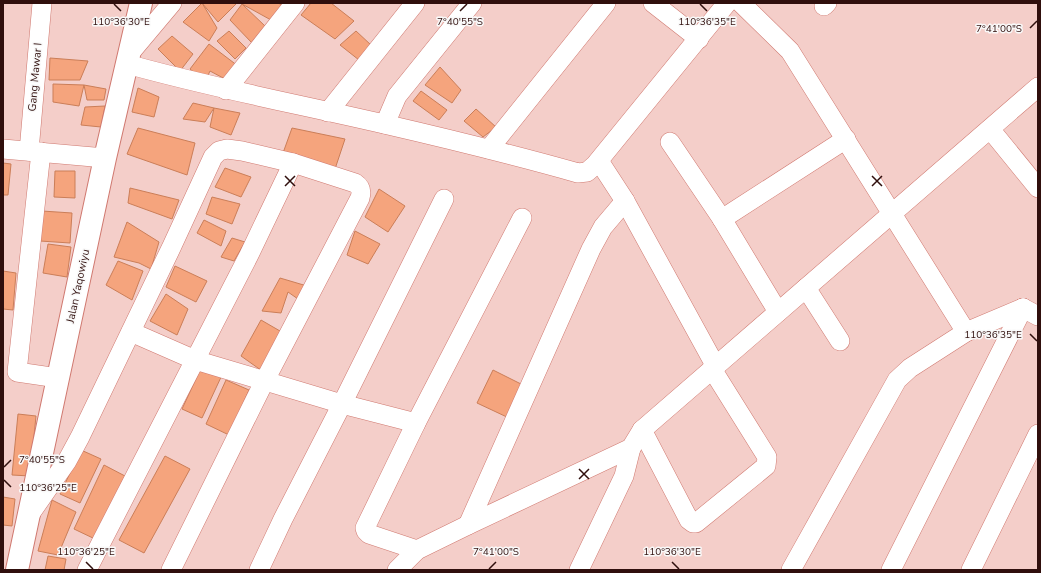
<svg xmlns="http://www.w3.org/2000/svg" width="1041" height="573" viewBox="0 0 1041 573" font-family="'Nunito Sans',sans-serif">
  <rect width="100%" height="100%" fill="#f4cec9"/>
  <g fill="#f5a47d" stroke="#cb7e58">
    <path d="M202,3H235L236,4L218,22Z"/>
    <path d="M202,3L217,28L209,41L183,22Z"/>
    <path d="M244,3H278L282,5L271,20L242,4Z"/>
    <path d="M311,3H331L354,21L335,39L301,15Z"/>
    <path d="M242,4L265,26L252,43L230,20Z"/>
    <path d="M229,31L246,48L235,59L217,41Z"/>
    <path d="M356,31L371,45L359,60L340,45Z"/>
    <path d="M172,36L193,54L180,71L158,49Z"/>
    <path d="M209,44L238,66L225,79L210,71L205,82L190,69Z"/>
    <path d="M50,58L88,61L80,80H49Z"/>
    <path d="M440,67L461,90L452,103L425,85Z"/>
    <path d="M53,84L84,85L79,106L53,102Z"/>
    <path d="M84,85L106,89L104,100H87Z"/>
    <path d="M138,88L159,97L154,117L132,112Z"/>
    <path d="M421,91L447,110L439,120L413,101Z"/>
    <path d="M193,103L214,108L205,122L183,119Z"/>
    <path d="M105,106L101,127L81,125L85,107Z"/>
    <path d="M214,108L240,113L231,135L210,127Z"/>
    <path d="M476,109L496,127L483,137L464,121Z"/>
    <path d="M138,128L195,143L187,175L127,154Z"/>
    <path d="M292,128L345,139L335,169L283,153Z"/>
    <path d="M3,163L11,164L8,195H3Z"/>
    <path d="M225,168L251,177L241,197L215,187Z"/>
    <path d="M55,171H75V198L54,197Z"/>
    <path d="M130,188L179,200L172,219L128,203Z"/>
    <path d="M379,189L405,206L388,232L365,217Z"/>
    <path d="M212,197L240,204L232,224L206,214Z"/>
    <path d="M42,211L72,213L70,243L40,241Z"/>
    <path d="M204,220L226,231L221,246L197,233Z"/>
    <path d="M127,222L159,242L151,269L139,263L114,257Z"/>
    <path d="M355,231L380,244L368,264L347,255Z"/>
    <path d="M232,238L245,242L234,261L221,257Z"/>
    <path d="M48,244L71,247L67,277L43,273Z"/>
    <path d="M118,261L143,271L132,300L106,285Z"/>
    <path d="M175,266L207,281L196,302L166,287Z"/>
    <path d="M3,271L16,273L13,310L3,309Z"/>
    <path d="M280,278L307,286L298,299L288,292L281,313L262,311Z"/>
    <path d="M166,294L188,309L177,335L150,321Z"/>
    <path d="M261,320L280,331L265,373L241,356Z"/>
    <path d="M202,366L222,375L202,418L182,409Z"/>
    <path d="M493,370L525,386L509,418L477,403Z"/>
    <path d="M226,380L249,390L229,435L206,424Z"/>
    <path d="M18,414L36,416L30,476L12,475Z"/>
    <path d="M81,450L101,459L80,503L60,494Z"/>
    <path d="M165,456L190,469L144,553L119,540Z"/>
    <path d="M104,465L125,476L95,539L74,529Z"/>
    <path d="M3,497L15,499L12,526L3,525Z"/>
    <path d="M52,500L76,512L58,555L38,551Z"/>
    <path d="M48,556L66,559L64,570H45Z"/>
  </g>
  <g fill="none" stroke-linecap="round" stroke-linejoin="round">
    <g stroke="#d07970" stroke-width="20">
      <g id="minor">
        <path d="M653,3L699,39"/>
        <path d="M741,3L790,51L966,332"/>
        <path d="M824,6L827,3"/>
        <path d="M130,53L172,3"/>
        <path d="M127,64C212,88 298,104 384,124C449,139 514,155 578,173L587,172L595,165L727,3"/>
        <path d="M226,90L295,3"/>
        <path d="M328,112L415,3"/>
        <path d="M385,124L397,96L472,3"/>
        <path d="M990,129L1038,188"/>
        <path d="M670,142L722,219L778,312"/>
        <path d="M3,149L105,158"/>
        <path d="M489,149L606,3"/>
        <path d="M29,151L42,3"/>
        <path d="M41,152L17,372L58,378"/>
        <path d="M599,161L625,201L715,365"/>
        <path d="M722,219L846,139"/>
        <path d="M806,288L840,341"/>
        <path d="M1023,308L1038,316"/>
        <path d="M131,332L195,360L342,404L416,423"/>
        <path d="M642,430L689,520L693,523H696L766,466L767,457L712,369"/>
        <path d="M30,514L67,461L80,437L172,246L213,157L219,151L227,149L242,151L293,163L355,183C361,187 362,191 360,198L264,382L171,570"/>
        <path d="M468,525L591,249L603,227L625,201"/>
        <path d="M417,550L369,534L366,531L365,528L416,423L522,218"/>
        <path d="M87,570L249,255L293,163"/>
        <path d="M259,570L283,519L342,404L444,199"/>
        <path d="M397,570L417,550L468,525L631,448L642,430L1038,87"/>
        <path d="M579,570L624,476L631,448"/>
        <path d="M791,570L897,380L910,368L966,332L1023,308"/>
        <path d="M891,570L1023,308"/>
        <path d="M971,570L1038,434"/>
      </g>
    </g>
    <g stroke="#d07970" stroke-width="24">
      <path id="tertiary" d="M17,570L105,158L141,3"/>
    </g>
    <use href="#minor" stroke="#fff" stroke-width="19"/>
    <use href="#tertiary" stroke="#fff" stroke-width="22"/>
  </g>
  <path fill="none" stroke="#300f0d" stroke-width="1.5" d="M114,4L121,11M700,4L707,11M460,11L467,4M1030,28L1037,21M285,176L295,186M872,176L882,186M285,186L295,176M872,186L882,176M1030,334L1037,341M4,467L11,460M579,469L589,479M579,479L589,469M4,480L11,487M86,562L93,569M672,562L679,569M489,569L496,562"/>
  <g text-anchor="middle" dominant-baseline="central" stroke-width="3" stroke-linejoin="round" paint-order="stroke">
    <g font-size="11" fill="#300f0d" stroke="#f9f9f9">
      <text transform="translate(35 77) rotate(-85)">Gang Mawar I</text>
      <text transform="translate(78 286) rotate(-78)">Jalan Yaqowiyu</text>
    </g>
  </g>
  <g font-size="10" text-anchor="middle" fill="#300f0d" stroke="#f9f9f9" stroke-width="3" stroke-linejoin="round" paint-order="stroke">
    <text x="121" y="25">110°36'30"E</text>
    <text x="460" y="25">7°40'55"S</text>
    <text x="707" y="25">110°36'35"E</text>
    <text x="999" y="32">7°41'00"S</text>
    <text x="993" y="338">110°36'35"E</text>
    <text x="42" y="463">7°40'55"S</text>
    <text x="48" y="491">110°36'25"E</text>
    <text x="496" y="555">7°41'00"S</text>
    <text x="86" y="555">110°36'25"E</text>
    <text x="672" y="555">110°36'30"E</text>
  </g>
  <rect width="1041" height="573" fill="none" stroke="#300f0d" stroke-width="8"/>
</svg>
